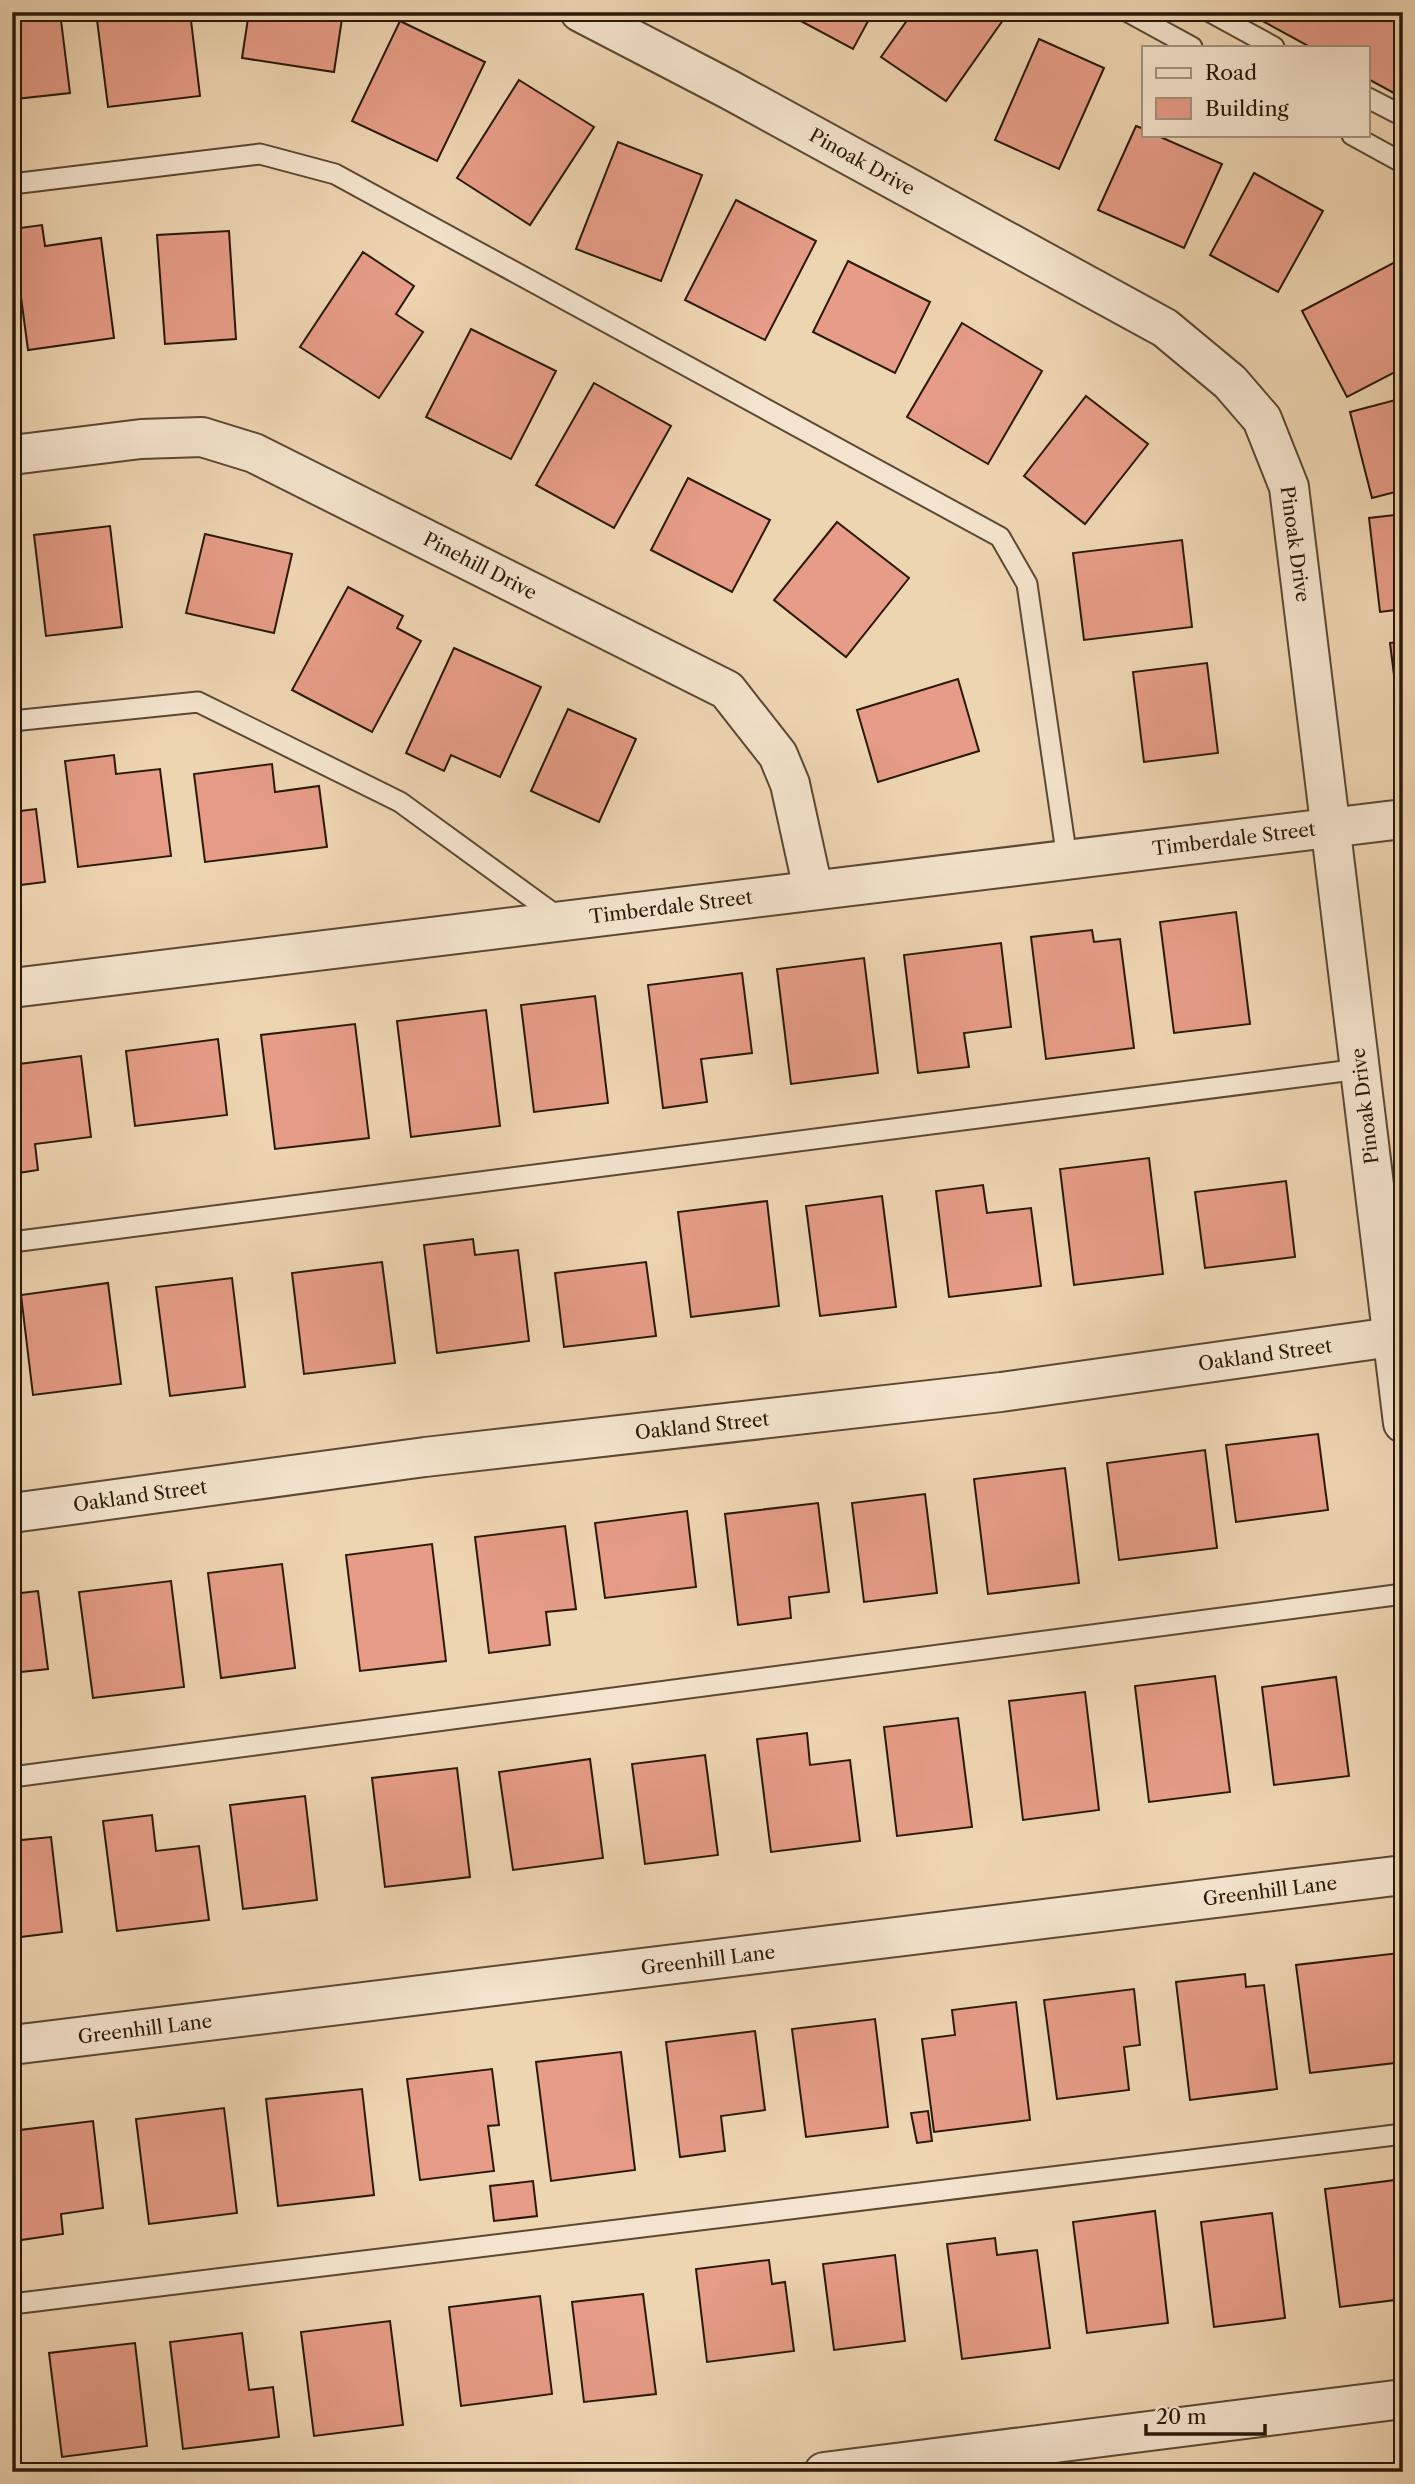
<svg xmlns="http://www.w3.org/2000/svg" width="1415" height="2484" viewBox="0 0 1415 2484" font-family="'Libre Caslon Text',serif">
  <rect width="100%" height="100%" fill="#eed5b2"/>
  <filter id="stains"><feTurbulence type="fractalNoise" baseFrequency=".00286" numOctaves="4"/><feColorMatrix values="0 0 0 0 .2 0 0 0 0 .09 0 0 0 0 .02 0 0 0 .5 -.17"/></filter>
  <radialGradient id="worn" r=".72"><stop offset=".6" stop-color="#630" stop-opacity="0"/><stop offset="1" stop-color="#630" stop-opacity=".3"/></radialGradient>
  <g fill="#e69c87" stroke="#2a1908" stroke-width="2">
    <path d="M12,12H60L70,93L16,99L20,126L12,127Z"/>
    <path d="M96,12H190L200,96L108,107Z"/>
    <path d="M249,12H343L334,72L242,58Z"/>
    <path d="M784,12H873L853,49Z"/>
    <path d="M913,12H1008V13L946,101L881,57Z"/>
    <path d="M1246,12H1403V98L1368,79V47H1310Z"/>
    <path d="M400,21L485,62L437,161L352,121Z"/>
    <path d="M1039,39L1104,68L1059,169L995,140Z"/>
    <path d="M519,80L594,127L530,225L457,178Z"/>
    <path d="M1136,126L1144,129V135H1156L1222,164L1184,248L1098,210Z"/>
    <path d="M618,142L702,175L661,281L576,249Z"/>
    <path d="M1254,173L1323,211L1278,292L1210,255Z"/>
    <path d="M736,200L816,241L765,340L685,300Z"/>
    <path d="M42,225L45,246L101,238L114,338L28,350L12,229Z"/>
    <path d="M229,231L236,339L165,344L157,235Z"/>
    <path d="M363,252L414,286L396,314L423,332L379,398L300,347Z"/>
    <path d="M848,261L930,302L895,373L813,332Z"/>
    <path d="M1397,261L1403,272V368L1347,397L1302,311Z"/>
    <path d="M962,323L1042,371L988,464L907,417Z"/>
    <path d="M471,329L556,371L511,459L426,417Z"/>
    <path d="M594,383L671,426L614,528L536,485Z"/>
    <path d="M1086,396L1148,444L1085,524L1024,476Z"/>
    <path d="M1403,398V490L1372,498L1350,412Z"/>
    <path d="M688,478L770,520L732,592L651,550Z"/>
    <path d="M1403,514V609L1380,612L1369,518Z"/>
    <path d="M837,522L909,578L846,657L774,600Z"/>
    <path d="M110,526L122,627L46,636L34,535Z"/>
    <path d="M205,534L292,554L274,633L186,613Z"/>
    <path d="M1182,540L1192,627L1084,640L1073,553Z"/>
    <path d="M348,587L403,616L397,628L421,641L372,732L292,690Z"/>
    <path d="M1403,641V732H1401L1390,643Z"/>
    <path d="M454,648L541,687L500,777L451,755L444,771L406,753Z"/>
    <path d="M1207,663L1218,753L1144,762L1133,672Z"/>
    <path d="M958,679L979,751L878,782L857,710Z"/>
    <path d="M568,709L636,739L599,822L531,791Z"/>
    <path d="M114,755L116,774L160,769L171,856L78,867L65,761Z"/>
    <path d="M272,764L275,792L319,786L327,847L205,862L194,774Z"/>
    <path d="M36,809L45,882L12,886V812Z"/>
    <path d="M1236,912L1250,1024L1174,1033L1160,922Z"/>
    <path d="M1092,930L1094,942L1120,939L1134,1048L1046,1059L1031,937Z"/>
    <path d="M1001,943L1011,1027L964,1033L969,1067L918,1073L904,955Z"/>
    <path d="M864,958L878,1073L791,1084L777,969Z"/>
    <path d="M742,973L752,1053L701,1059L707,1102L663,1108L648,985Z"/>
    <path d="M595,996L608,1103L534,1112L521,1005Z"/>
    <path d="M486,1010L500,1126L411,1137L397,1021Z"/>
    <path d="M355,1024L369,1138L275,1149L261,1035Z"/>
    <path d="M218,1039L227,1115L135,1126L126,1051Z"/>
    <path d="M81,1056L91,1137L35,1144L38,1170L12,1174V1065Z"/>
    <path d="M1149,1158L1163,1274L1074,1285L1060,1169Z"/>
    <path d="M1286,1181L1295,1257L1205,1268L1195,1192Z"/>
    <path d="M983,1185L987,1213L1031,1208L1041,1286L949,1297L936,1191Z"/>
    <path d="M882,1196L896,1307L820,1316L806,1206Z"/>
    <path d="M767,1201L779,1306L691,1317L678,1212Z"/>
    <path d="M473,1239L475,1255L518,1250L529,1341L437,1353L424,1245Z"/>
    <path d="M382,1262L395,1363L304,1374L292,1273Z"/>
    <path d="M646,1262L656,1336L564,1347L555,1273Z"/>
    <path d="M232,1278L245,1387L170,1396L156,1287Z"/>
    <path d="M108,1283L121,1384L33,1395L21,1295Z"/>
    <path d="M1318,1434L1328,1510L1236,1522L1226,1445Z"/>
    <path d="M1205,1450L1217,1548L1119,1560L1107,1463Z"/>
    <path d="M1065,1468L1079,1583L988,1594L974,1479Z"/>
    <path d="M925,1494L937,1593L864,1602L852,1503Z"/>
    <path d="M818,1503L829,1592L789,1597L791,1618L738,1625L725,1514Z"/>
    <path d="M687,1511L696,1587L605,1598L595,1523Z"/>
    <path d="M565,1526L576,1609L546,1612L550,1645L489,1653L475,1537Z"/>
    <path d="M432,1544L446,1661L360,1671L346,1555Z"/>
    <path d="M282,1564L295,1668L221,1678L208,1573Z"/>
    <path d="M171,1581L184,1687L93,1698L79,1592Z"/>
    <path d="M38,1591L48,1669L12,1673V1594Z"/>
    <path d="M1215,1676L1230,1792L1149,1802L1135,1686Z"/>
    <path d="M1336,1677L1349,1776L1274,1785L1262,1687Z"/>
    <path d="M1085,1692L1099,1810L1023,1820L1009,1701Z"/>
    <path d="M958,1718L972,1827L897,1836L884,1727Z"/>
    <path d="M807,1733L810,1765L850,1760L860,1841L771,1852L757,1739Z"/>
    <path d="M705,1755L718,1855L645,1864L632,1764Z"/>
    <path d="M590,1759L603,1858L513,1870L499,1772Z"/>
    <path d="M457,1768L470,1877L385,1887L372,1778Z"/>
    <path d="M305,1796L317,1900L243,1909L230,1805Z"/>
    <path d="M152,1815L156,1851L199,1846L209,1920L117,1931L103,1821Z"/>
    <path d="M51,1837L62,1932L12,1938V1841Z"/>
    <path d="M1399,1953L1403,1984V2062L1310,2073L1296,1965Z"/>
    <path d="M1245,1974L1246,1987L1264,1985L1277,2089L1190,2100L1176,1982Z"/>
    <path d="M1134,1989L1140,2045L1124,2047L1129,2090L1057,2099L1044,2000Z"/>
    <path d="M1016,2002L1030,2120L934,2132L922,2039L955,2035L952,2010Z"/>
    <path d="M875,2019L888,2127L806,2137L792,2029Z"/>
    <path d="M755,2031L765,2110L721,2116L725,2151L680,2157L666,2042Z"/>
    <path d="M621,2052L635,2170L551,2181L536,2062Z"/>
    <path d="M492,2069L499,2125L488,2126L494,2171L420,2180L407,2079Z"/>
    <path d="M362,2089L374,2195L278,2206L266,2099Z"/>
    <path d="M224,2108L237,2213L149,2224L136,2119Z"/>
    <path d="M928,2111L932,2141L917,2143L911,2113Z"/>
    <path d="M93,2121L103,2208L61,2214L63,2234L14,2241L12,2131Z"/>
    <path d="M1403,2179V2299L1340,2307L1325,2189Z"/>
    <path d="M533,2181L537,2216L494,2221L490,2186Z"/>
    <path d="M1155,2211L1168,2323L1087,2333L1073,2222Z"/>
    <path d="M1272,2213L1285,2318L1214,2327L1201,2222Z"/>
    <path d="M995,2238L997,2255L1037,2250L1050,2348L962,2359L947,2244Z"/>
    <path d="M895,2255L905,2341L834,2350L823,2264Z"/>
    <path d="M769,2260L772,2284L785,2282L794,2351L707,2362L696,2269Z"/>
    <path d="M643,2294L656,2394L584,2402L572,2302Z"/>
    <path d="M540,2296L552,2394L461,2406L449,2307Z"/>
    <path d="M390,2321L403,2425L314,2436L301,2332Z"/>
    <path d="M242,2333L249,2390L273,2387L279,2437L183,2449L170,2342Z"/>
    <path d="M135,2343L147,2446L62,2457L49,2353Z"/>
  </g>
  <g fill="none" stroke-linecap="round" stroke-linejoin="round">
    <g stroke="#5b4832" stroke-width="23">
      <g id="service">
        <path d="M1128,12L1192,47"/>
        <path d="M1210,12L1274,47"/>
        <path d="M1368,98L1403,116"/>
        <path d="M1352,135L1403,163"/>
        <path d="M12,184L260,154L335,174L1000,537L1027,584L1067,859"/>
        <path d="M12,721L198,702L400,802L561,919"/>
        <path d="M12,1242L1360,1069"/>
        <path d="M12,1777L1403,1594"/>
        <path d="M12,2304L1403,2134"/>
      </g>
    </g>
    <g stroke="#5b4832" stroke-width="42">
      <g id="minor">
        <path d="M580,12L730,90L1165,328L1230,382L1262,419L1289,487L1403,1423"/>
        <path d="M12,455L141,439L202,437L254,453L727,690L778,755L790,784L813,889"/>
        <path d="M12,988L1403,819"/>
        <path d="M12,1513L425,1457L1001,1392L1392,1337"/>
        <path d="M12,2045L1403,1875"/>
        <path d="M824,2472L1403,2399"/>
      </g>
    </g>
    <use href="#service" stroke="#f4e4cd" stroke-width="19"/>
    <use href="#minor" stroke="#f4e4cd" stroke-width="38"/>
  </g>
  <g text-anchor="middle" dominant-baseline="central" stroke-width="5" stroke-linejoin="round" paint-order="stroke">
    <g font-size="19" fill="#2a1908" stroke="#f4e4cd">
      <text transform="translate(862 162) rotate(29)">Pinoak Drive</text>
      <text transform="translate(1295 544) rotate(82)">Pinoak Drive</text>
      <text transform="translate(480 566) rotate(27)">Pinehill Drive</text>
      <text transform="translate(1234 839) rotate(-7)">Timberdale Street</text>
      <text transform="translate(671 907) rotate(-7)">Timberdale Street</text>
      <text transform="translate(1365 1106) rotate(-97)">Pinoak Drive</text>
      <text transform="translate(1265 1355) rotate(-8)">Oakland Street</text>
      <text transform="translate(702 1426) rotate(-6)">Oakland Street</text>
      <text transform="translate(140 1496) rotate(-8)">Oakland Street</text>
      <text transform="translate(1270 1891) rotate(-7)">Greenhill Lane</text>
      <text transform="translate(708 1960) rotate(-7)">Greenhill Lane</text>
      <text transform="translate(145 2029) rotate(-7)">Greenhill Lane</text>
    </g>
  </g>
  <rect width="1415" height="2484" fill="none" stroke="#eed5b2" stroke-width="42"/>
  <rect x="14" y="14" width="1387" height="2456" fill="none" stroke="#2a1908" stroke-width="3.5"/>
  <rect x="21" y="21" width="1373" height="2442" fill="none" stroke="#2a1908" stroke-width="2"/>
  <rect x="1142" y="46" width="228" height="91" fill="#f4e4cd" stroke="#a3937e" stroke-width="2"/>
  <rect x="1156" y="68" width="35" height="10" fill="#f4e4cd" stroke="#a3937e" stroke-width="2"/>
  <text x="1205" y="80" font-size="21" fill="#2a1908">Road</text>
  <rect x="1156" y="98" width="35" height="21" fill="#e69c87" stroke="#a3937e" stroke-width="2"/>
  <text x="1205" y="116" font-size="21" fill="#2a1908">Building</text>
  <path d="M1146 2424v10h119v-10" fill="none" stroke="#2a1908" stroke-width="3.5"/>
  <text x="1156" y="2424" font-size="21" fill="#2a1908" stroke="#f4e4cd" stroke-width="5" paint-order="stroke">20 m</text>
  <rect width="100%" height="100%" filter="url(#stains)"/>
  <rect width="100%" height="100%" fill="url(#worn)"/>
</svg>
